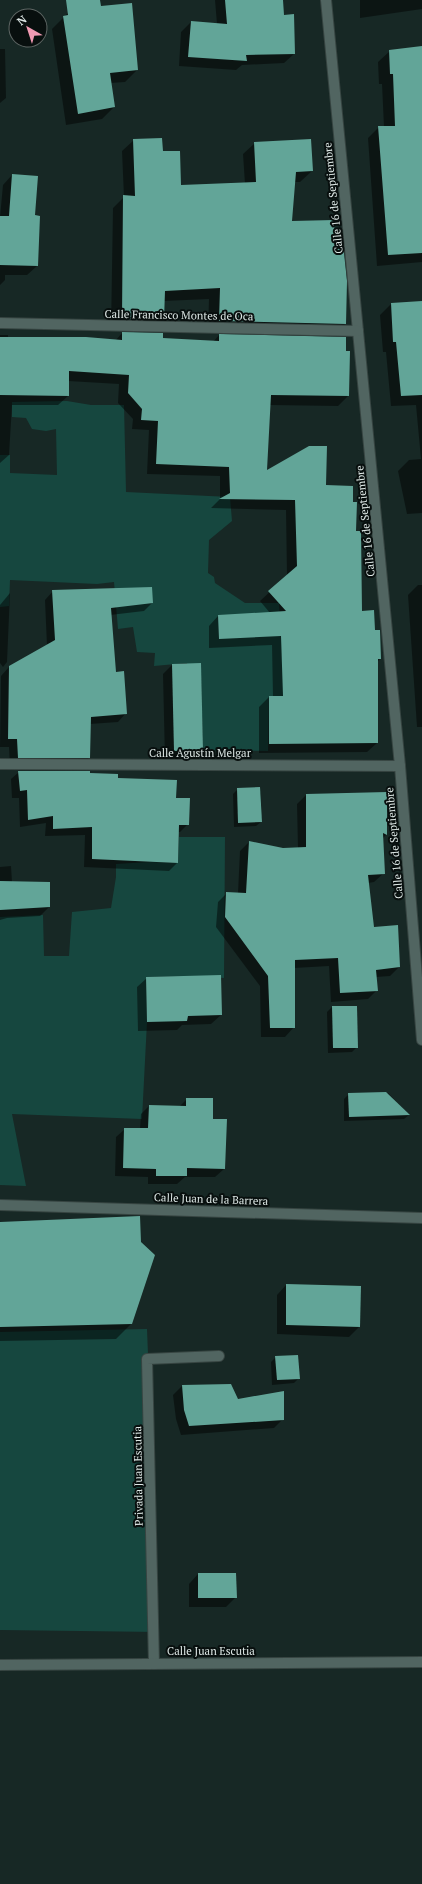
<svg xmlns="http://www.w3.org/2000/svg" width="422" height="1884" viewBox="0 0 422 1884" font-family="'PT Serif',serif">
  <rect width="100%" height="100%" fill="#172825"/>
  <g fill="#16473f">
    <path d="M67,401L91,405H124L126,492L230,497L232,521L209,540L208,573L214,577L215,583L245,603H279L284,696H269L268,751L203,750L201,677H188L187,663L154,666L155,653L137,652L133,627L118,629L114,582L97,584L10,580L9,606L0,607V455H10V473L57,475L56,429L46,431L32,429L26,418L12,417V402Z"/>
    <path d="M179,837H225L224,978L195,976L146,977L147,1022L142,1119L12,1114L26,1186L0,1185V917L43,915L44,956H69L72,912L111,908L116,877V864L150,862L178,863Z"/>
    <path d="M147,1329L159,1632L0,1630V1332Z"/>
  </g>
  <g fill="#0007">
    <path d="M215,0H282L283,16L294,54L284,63L242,65L236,70L179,66L181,32L191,22L217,24Z"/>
    <path d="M360,0H422V9L360,18Z"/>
    <path d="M68,13L137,70L125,82L110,83L114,107L102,119L66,125L52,29Z"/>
    <path d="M422,47V262L377,266L368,138L379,127H384L382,84H379L378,62L390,51Z"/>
    <path d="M0,49H5L6,98L0,103Z"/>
    <path d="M134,140L162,152L180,186L245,184L243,154L255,143L312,171L300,182H294L291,222L334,245L345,324L334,335L208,332L209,299L164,301L163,320L152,331L111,330L113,208L124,197L122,151Z"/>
    <path d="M12,175L34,216L37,266L27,275H5V280L0,285V217L3,185Z"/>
    <path d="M422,302V513L407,514L398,471L409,460L421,459L416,405L391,406L386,352H383L380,315L391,304Z"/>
    <path d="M122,333L162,339L213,342L219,335L345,352L348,396L338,406L270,405L266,472L325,486L355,532L361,612L374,631L380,659L377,662V743L367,752L259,753V707L269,697H273L272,645L209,648V626L218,616L270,613L260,601L287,576L286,510L211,508L220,499V476L147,474L149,430L132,429L133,419L118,403L119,384L68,381V396L58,405H12L9,455L0,463V335H8V338L116,340Z"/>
    <path d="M418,585H422V727H417L408,595Z"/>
    <path d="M53,591L152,603L144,611L110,615L115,673L126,713L118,722L90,724L89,758L81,766L10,765L9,747H0L1,676L9,667L47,646L45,600Z"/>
    <path d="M10,593L7,662L3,667L0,663V605Z"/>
    <path d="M172,665L202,749L193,759L165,760L163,674Z"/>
    <path d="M19,772L89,774L117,779L175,799L188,824L180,832H178L177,863L169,871L84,867L85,835L45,836L46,823L20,827L19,798H12L11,779Z"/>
    <path d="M238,789L261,822L256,826L234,827L233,794Z"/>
    <path d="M386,793V835L382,839L384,873L374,882L368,883L373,928L399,967L390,976L376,977L377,990L368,999L331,1002L329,966L294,968V1027L285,1037H261L260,986L216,927L218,902L227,893H238L240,851L249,842L283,849L298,848L297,804L306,795Z"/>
    <path d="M11,866L12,882L49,907L40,916L7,918L0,920V867Z"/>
    <path d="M147,978L221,1015L211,1024L182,1025L177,1030L138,1031L137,987Z"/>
    <path d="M332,1007L357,1047L352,1052L328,1053L327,1012Z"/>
    <path d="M388,1093L409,1115L404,1119L344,1121V1099L349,1094Z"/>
    <path d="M187,1099L212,1120L224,1169L215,1177H185L177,1184H148V1177L115,1176L116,1137L125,1129H140L141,1114L149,1106L179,1107Z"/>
    <path d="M0,1223L131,1324L116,1339L0,1341Z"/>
    <path d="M286,1285L360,1287L359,1327L349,1337L277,1334V1295Z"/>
    <path d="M276,1357L299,1378L294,1383L272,1385L271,1362Z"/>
    <path d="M182,1386L238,1400L283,1419L274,1428L181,1435L176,1419L173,1395Z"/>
    <path d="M198,1574L236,1597L226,1607H189V1584Z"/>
  </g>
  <g fill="#62a598">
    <path d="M66,0H100L101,6L132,3L138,70L110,73L115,107L78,114L63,16L68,15Z"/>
    <path d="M225,0H283L284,15L294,14L295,54L246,55L247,61L188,57L191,21L227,24Z"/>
    <path d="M422,46V253L388,255L378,126H395L393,74H390L389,50Z"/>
    <path d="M162,138L163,151H180L181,185L256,182L254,142L311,139L313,171L296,172L292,221L334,220L335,244H343L347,281L346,324L219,321L220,288L165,291L164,320L122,319L123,195L135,196L133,139Z"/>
    <path d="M12,174L38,176L35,215L40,216L38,266L0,265V216H9Z"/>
    <path d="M422,301V395L401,396L396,342H393L391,303Z"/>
    <path d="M122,332L163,333V338L219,341V334L346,337V351H350L349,396L271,395L267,470L309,446H327L326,485L353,486V502H357L356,531H361L362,611L374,610L375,630H380L381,659H378V743L269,744V696H283L281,636L219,639L218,615L286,611L268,591L297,566L295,500L219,499L230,493L229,467L156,464L158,421L141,420L142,409L128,393L129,375L69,371V396L0,395V337H86L122,340Z"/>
    <path d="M152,587L153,603L111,608L116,672L124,671L127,714L91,717L90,758H18L17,739H8L9,666L55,640L52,590Z"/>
    <path d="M201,663L203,750L174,751L172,664Z"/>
    <path d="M18,771H90V773L118,774V778L177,780L176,798H190L189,825H179L178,863L92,859V827L53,829V816L28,820L27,790L20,791Z"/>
    <path d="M260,787L262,822L238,823L237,788Z"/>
    <path d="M387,792V835L383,833L385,874L368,875L374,927L398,925L400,967L376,970L378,991L340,993L338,958L295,960V1028H270L268,976L225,917L226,892L246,893L249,841L283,848L306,847V794Z"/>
    <path d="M0,881L50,882V907L0,910Z"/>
    <path d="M221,975L222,1015L188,1016L187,1021L147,1022L146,977Z"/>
    <path d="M332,1006H357L358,1048H333Z"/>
    <path d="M386,1092L410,1115L349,1117L348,1093Z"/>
    <path d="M186,1098H213V1119H227L225,1169L187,1168V1176H156V1169L123,1168L124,1128H148L149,1105L186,1106Z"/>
    <path d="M140,1216L141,1242L155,1255L132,1324L0,1327V1222Z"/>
    <path d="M286,1284L361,1286L360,1327L286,1325Z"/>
    <path d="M298,1355L300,1379L277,1380L275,1356Z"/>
    <path d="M231,1384L238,1399L284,1391V1420L189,1426L184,1410L182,1385Z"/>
    <path d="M198,1573H236L237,1598H198Z"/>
  </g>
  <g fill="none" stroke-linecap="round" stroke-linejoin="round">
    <g stroke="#374542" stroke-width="12">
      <g id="street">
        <path d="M326,0L400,766L422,1040"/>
        <path d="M0,323L358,331"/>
        <path d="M0,764L400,766"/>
        <path d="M0,1205L422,1218"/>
        <path d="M154,1664L147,1359L219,1356"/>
        <path d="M0,1665L422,1662"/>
      </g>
    </g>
    <use href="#street" stroke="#516561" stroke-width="10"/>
  </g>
  <g text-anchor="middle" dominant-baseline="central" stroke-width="4" stroke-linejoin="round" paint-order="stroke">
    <g font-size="11" fill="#dee8e6" stroke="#080f0e">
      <text transform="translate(333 198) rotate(-96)">Calle 16 de Septiembre</text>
      <text transform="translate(179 315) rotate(1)">Calle Francisco Montes de Oca</text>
      <text transform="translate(365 521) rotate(-96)">Calle 16 de Septiembre</text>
      <text x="200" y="753">Calle Agustín Melgar</text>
      <text transform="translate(394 843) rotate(-95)">Calle 16 de Septiembre</text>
      <text transform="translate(211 1199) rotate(2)">Calle Juan de la Barrera</text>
      <text transform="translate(138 1476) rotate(-91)">Privada Juan Escutia</text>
      <text x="211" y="1651">Calle Juan Escutia</text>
    </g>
  </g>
  <g transform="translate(28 28) rotate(321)"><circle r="19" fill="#080f0e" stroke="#5e6664"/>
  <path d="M0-3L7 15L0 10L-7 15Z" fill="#f19ab3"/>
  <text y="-6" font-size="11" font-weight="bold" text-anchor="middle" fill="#dee8e6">N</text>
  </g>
</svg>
